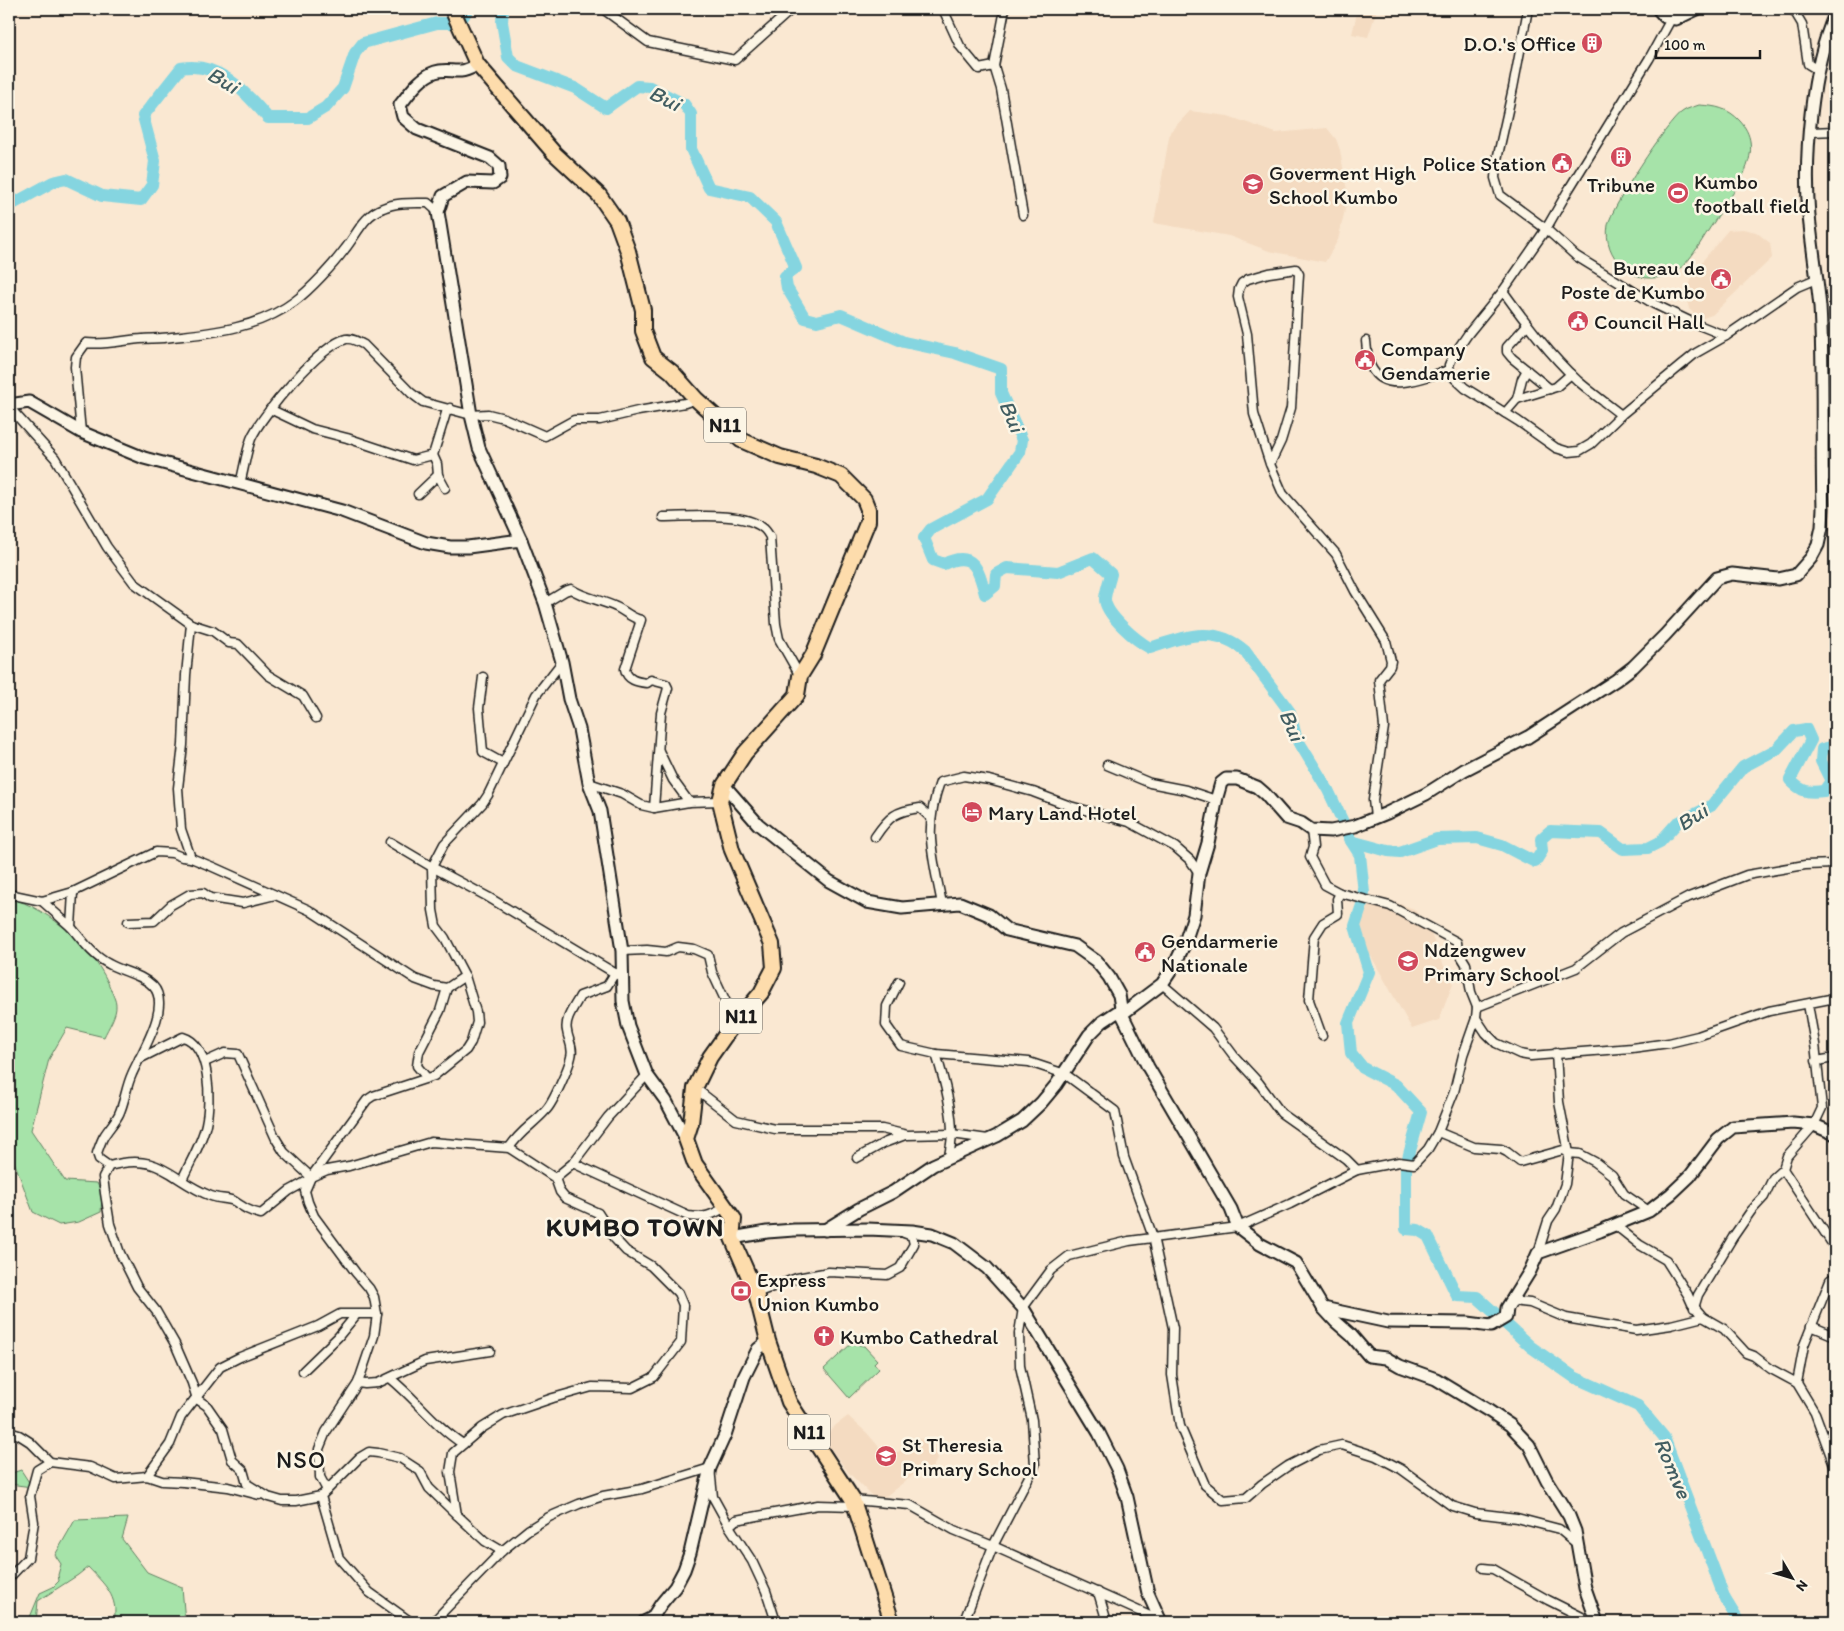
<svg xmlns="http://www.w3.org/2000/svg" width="1844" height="1631" viewBox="0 0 1844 1631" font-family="Itim,sans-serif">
  <rect width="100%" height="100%" fill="#fae8d2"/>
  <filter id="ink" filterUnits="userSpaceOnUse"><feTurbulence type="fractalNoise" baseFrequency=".02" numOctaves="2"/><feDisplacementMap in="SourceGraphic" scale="10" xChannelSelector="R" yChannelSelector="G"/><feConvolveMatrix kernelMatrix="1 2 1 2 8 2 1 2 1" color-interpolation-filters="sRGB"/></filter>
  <g filter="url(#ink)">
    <g fill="#f4dbc1">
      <path d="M1358,9H1377L1368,37L1352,34Z"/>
      <path d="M1190,111L1228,116L1276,133L1327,128L1336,139L1340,150L1348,197L1338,240L1325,262L1269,251L1229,236L1154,223L1170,132Z"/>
      <path d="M1743,229L1756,232L1770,243L1772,258L1712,315L1700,319L1689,309L1686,294L1695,270L1728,230Z"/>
      <path d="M1385,899L1414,909L1431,934L1444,966L1453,983L1439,1020L1412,1029L1371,956L1358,944L1355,926L1364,901Z"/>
      <path d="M848,1416L867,1433L885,1454L898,1452L913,1439L930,1440L937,1459L933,1467L927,1472H917L886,1496L875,1499L848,1472L823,1438L836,1425Z"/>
    </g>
    <g fill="#a6e3a9" stroke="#618062">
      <path d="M1699,105C1716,106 1728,108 1740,121C1769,153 1731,194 1714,222C1703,237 1693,259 1678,270C1670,277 1659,278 1649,278C1639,278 1629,273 1622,266C1611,256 1605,241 1608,225C1611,208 1667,122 1682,112C1687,108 1694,107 1699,105Z"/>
      <path d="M9,898C50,908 97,951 111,990C113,995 116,1001 116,1005C117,1015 108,1028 104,1037L67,1028L49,1059L31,1130L65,1181L97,1183L102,1194L101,1212L79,1222L59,1225L33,1212L9,1148Z"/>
      <path d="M852,1343L864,1346L877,1360L874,1363L879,1369L849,1398L824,1369Z"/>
      <path d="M21,1470L32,1487L9,1484V1474Z"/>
      <path d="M128,1518L122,1539L147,1572L182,1587L185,1622H114C119,1596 104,1584 88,1567L78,1575L38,1601L36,1622H28L40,1593L53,1587L59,1581L58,1575L61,1564L55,1555L75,1520Z"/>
    </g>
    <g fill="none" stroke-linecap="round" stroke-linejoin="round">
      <g stroke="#85d5e0" stroke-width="12">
        <path d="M503,9L502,22L508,57L517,66L575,88L606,108L637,86L650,87L684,104L691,114V149L709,188L750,197L776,222L796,268L785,276L787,288L805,318L817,321L841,315L904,342L955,353L1001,369V393L1022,440L1020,452L987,499L931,529L924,538L933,560L944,564C974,549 979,571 985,594L995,586L996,574L1007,568L1058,572L1093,558L1111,574C1109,582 1106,590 1105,598C1104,614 1137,641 1150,648C1185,637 1214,624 1245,651L1290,712L1296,737L1328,790L1343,822"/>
        <path d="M9,206L53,182L66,179L102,196L141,200L152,185L155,161L143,116L181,68C220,61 245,92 268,118H308L326,107L343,88L355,53L363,43L437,23H451L463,17L468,9"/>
        <path d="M1348,834L1351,841L1388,851L1400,852L1437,839L1477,838L1502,845L1535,862L1542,851L1541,839L1550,831L1601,833L1623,849L1648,848L1660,842L1677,823L1711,806L1743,767L1777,749L1794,731L1806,729L1811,740L1790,780C1802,792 1807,793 1824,791L1831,781L1821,761L1822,749L1835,746"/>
        <path d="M1351,841L1360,855L1364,893"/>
        <path d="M1362,905L1355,926L1369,972L1348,1023L1351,1053L1363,1068L1396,1085L1421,1112L1408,1158"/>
        <path d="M1406,1169V1229L1418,1230L1428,1236L1457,1296L1477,1297L1497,1315"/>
        <path d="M1506,1324L1531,1347L1574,1377L1638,1406L1664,1437L1725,1599L1739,1622"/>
      </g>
      <g stroke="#1c1c1c" stroke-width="11">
        <g id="street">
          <path d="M603,9L648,42L735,60L792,9"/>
          <path d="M943,9L960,46L979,69L994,66L1005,9"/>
          <path d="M1528,9L1513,88L1496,164L1495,178L1500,195L1546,229L1576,256L1654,304L1696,324L1726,336"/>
          <path d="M1793,9L1802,24L1808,64L1818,70"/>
          <path d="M1671,19L1649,59L1569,189L1546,229L1503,291L1468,334L1453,356L1449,365L1450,374L1465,388L1518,421L1556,448L1569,452L1579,451L1591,444L1621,415L1696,353L1726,336L1797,287L1816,279"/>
          <path d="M994,66L1001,89L1023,215"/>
          <path d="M1811,132L1835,131"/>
          <path d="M1503,291C1526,323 1550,355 1578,381C1592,393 1607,404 1621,415"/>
          <path d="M1527,325L1507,347V352L1512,358L1550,389"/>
          <path d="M1366,341C1367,349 1367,360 1371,367C1385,396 1427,376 1449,370"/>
          <path d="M1517,399L1522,379L1527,370"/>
          <path d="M9,407L55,458L107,547L134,583L191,624L213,631L229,643L238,644L268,675L303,696L316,718"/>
          <path d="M270,409L312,429L347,438L413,460L433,455L446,413L450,408"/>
          <path d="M1505,413L1517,399L1556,387L1571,374"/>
          <path d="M81,432L75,367L76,357L86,343C101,345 115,342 131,340C145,338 159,339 172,337C214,333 261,327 295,301C311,289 333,265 345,249C357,234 364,215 383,208C396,202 413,203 428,203L438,212"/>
          <path d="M433,455L437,464L438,475L445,488"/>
          <path d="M1270,464L1281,441L1291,408L1299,274L1296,269L1269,273L1248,279L1242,283L1239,289L1238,297L1247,334L1254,414L1270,464L1283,494L1336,554L1355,591L1386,641L1391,661L1390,666L1379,680L1384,727L1373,800L1375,817"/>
          <path d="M1822,481L1835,470"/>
          <path d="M240,484C244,469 246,453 251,439C261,415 322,344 346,339C353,338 359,342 364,345L411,393L423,402L471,415L488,414L504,418L545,436L574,420H600L638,411L685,403L696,399"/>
          <path d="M418,494L438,475"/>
          <path d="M663,517C689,517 743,511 763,528C766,530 768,534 770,537L776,624L779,639L800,676"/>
          <path d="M545,603L565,591L571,589C584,598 602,600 616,607C625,611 631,618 641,620L625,669C627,680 637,682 647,683L651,680L666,684L668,688L661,713L654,808"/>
          <path d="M483,677L479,708L483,752L503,763"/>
          <path d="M659,751L673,780L689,802"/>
          <path d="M1107,765L1150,783L1186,790L1216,800"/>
          <path d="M589,783L622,794L641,805L654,808L689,802L720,801"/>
          <path d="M1311,830L1313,847L1310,857L1325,885L1340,893L1390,906L1457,942L1458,951L1466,964L1471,992L1477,1007L1476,1018L1486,1033L1496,1043L1520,1054L1531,1056L1632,1048L1669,1043L1698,1036L1769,1011L1835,998"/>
          <path d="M875,837C889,816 896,811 920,808L931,818"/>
          <path d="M390,842L432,867L488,897L623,978"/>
          <path d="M191,858L181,829L178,788L183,745L186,675L191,624"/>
          <path d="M9,894L42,901L73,892L156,852L172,853L182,857L191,858L213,867L309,910L415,979L434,986L447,988L465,976"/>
          <path d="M42,901L71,927L73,892"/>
          <path d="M942,904C933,857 923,829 940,782L964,776L989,780L1033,792L1070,806L1129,822L1175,847L1190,860L1199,873"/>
          <path d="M128,922L154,921L171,905L190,894L203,893L210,898L243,903L275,895"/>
          <path d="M71,927C82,940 93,956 109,964C123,972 141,974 153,986C172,1006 141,1053 132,1074C126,1087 125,1101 119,1114C115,1122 109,1128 104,1136C101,1141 99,1148 97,1153L99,1159L109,1166"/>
          <path d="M622,951L647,950L666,952L678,947L694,949L708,955L712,972L726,1002L740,1017"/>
          <path d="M899,982L887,1006L886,1025L901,1046L936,1054L1029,1062L1065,1074L1115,1111L1124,1157L1153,1237L1173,1328L1172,1375L1180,1426L1205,1485L1223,1500L1246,1498L1262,1484L1288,1466L1319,1450L1342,1445L1376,1456L1401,1469L1452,1506L1475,1513L1517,1518L1559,1529L1577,1544"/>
          <path d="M1162,984L1213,1028L1234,1056L1259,1083L1281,1113L1346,1159L1357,1170"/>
          <path d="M1477,1007L1576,968L1621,933L1689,897L1747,875L1805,865L1835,864"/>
          <path d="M1322,1036L1309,1000L1314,937L1323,923L1338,914L1337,899L1340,893"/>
          <path d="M936,1054C944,1079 952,1107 952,1133C952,1141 950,1149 949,1157"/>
          <path d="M139,1059L183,1037C211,1045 211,1101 206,1124C202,1143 190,1162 182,1180"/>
          <path d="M1816,1061L1835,1058"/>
          <path d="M205,1062L225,1053L238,1054L276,1139L284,1152L311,1177L327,1170L349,1166L431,1142L509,1148L555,1178L560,1192L565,1198L598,1213L614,1238L626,1251L651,1266L678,1293L683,1305L681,1342L654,1377L632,1388L592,1387L553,1398L503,1415L482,1428L453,1453L450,1472L457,1515L485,1541L502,1551"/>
          <path d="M427,1078L417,1066L419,1052L440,1011L447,988"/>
          <path d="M695,1088L736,1120L775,1129H882L907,1135L952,1134L988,1139"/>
          <path d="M1438,1132L1474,1147L1501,1149L1507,1152L1520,1162L1563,1150L1569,1153L1580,1154L1595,1162L1612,1175L1624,1194L1649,1211"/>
          <path d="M509,1148C521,1130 534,1124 546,1110C553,1103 569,1067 571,1057C574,1047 568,1040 567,1031C564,1019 575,1006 580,996L607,986L615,973"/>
          <path d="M857,1158L884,1143L905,1135"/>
          <path d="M573,1163L688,1216C706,1218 710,1216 726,1207"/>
          <path d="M1783,1169L1835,1248"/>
          <path d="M555,1178L573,1163L608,1117L647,1075"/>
          <path d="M309,1180L289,1191L261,1214C250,1212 243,1207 234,1201C227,1198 218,1199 211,1196C170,1180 160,1151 109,1166L103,1177L105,1193L110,1224L120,1253L137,1287L156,1311L175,1344L192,1383L197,1399L207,1406L223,1429L232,1460L243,1470L247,1484L268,1497L282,1501H296L321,1496"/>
          <path d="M1615,1225L1640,1245L1666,1260L1688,1295L1692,1304L1703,1317L1724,1329L1746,1353L1754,1356L1771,1369L1797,1383L1815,1413L1835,1467"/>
          <path d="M1538,1253L1548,1221L1556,1209L1565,1184L1569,1153L1559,1102L1556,1053"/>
          <path d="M756,1293L797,1278L829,1272L887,1275L900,1268L914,1244L912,1236L904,1233"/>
          <path d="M1512,1301L1530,1303L1566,1318L1636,1330L1671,1325L1703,1317"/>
          <path d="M1694,1308L1698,1295L1733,1237L1751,1211L1764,1197L1773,1178L1783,1169L1787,1156L1814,1125L1822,1108L1815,1044L1808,1004"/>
          <path d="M1811,1326L1835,1336"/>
          <path d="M303,1371L338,1337L356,1315"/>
          <path d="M390,1378C416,1399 435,1426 463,1444"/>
          <path d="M358,1383L365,1384L378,1383L425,1361L490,1351"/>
          <path d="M1797,1383L1804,1345L1830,1280L1835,1277"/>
          <path d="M9,1432L19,1435L30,1442L50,1462L90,1467L116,1479L147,1476L162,1481L183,1482L228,1487L259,1495"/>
          <path d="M147,1476L170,1444L181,1417L220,1367L240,1357L318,1326L340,1314H377"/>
          <path d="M327,1490L359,1458L369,1452L378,1453L400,1458L420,1471L429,1488L457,1515"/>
          <path d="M853,1500L910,1505L954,1530L993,1546L1161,1621"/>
          <path d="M729,1526L736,1520L818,1505L855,1506"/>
          <path d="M1483,1568L1493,1569L1548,1600L1592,1622"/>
          <path d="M9,1578L28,1558L34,1522L30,1496L37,1470L50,1462"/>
          <path d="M1098,1592L1107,1622"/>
          <path d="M964,1621L993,1546L1035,1465L1032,1420L1020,1366L1019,1333L1023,1308L1051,1270L1069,1256L1129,1241L1238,1227L1290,1204L1357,1170L1399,1162L1414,1164L1428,1149L1438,1132L1454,1092L1463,1055L1476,1018"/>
          <path d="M411,1622L369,1592L339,1558L321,1496L327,1490L320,1477L319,1449L326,1432L358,1383L374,1336L377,1314L374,1297L369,1288L356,1273L314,1216L308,1202L305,1191L311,1177L367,1100L373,1096L434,1076L466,1050L471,1042L477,1022L476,1012L465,976L445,938L436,926L433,910L432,867L444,844L482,804L488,795L536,695L562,662"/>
          <path d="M433,1622L502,1551L528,1530L549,1517L579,1504L603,1496L642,1489L710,1468L713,1497L729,1526L752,1561L766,1591L776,1622"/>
        </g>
      </g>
      <g stroke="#1c1c1c" stroke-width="15">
        <g id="secondary">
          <path d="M1658,9L1665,17L1676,19L1697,9"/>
          <path d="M477,64C461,77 450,67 435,72C420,77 409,94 400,105L403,117L417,129L490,158L499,166L500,178L493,183L467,182L443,196L438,212L471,415L479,448L521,540"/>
          <path d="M9,405L29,402L81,432L144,458L342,511L426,543L450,547H468L521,540L545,603L562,662L569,699L579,729L589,783L600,811L622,951L623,1001L628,1026L647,1075L666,1101L686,1139"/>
          <path d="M724,785L758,824L789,849L829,881L867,902L902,908L960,903L989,915L1007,930L1075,946L1096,961L1109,977L1119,995L1122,1014L1148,1067L1231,1209L1238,1227L1260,1244L1296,1263L1323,1308L1335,1321L1351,1335L1369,1356L1386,1358L1400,1366L1436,1379L1489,1411L1510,1425L1529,1445L1547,1481L1569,1516L1575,1531L1585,1588L1597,1622"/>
          <path d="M825,1230L859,1209L893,1192L933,1165L997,1136L1022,1121L1041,1103L1056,1085L1089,1035L1102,1022L1117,1012L1122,1014L1162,984L1174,966L1184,945L1194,915L1199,873L1208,843L1217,797L1221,783L1226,779H1237L1257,787L1265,794L1286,818L1301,823L1311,830L1331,831L1355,826L1387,813L1426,794L1464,770L1528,737L1616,680L1633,667L1665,635L1717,578L1732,574L1778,579L1796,575L1811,558L1818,545L1822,527L1823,508C1821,441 1824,374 1820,307C1817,276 1812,246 1809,216C1804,156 1811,69 1835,14"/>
          <path d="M732,1238L767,1232L794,1230L868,1229L912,1231L932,1234L954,1243L987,1268L1023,1308L1099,1433L1117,1469L1127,1497L1148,1593L1161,1622"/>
          <path d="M1323,1308L1388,1322L1468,1323L1491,1326L1506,1317L1507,1308L1530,1271L1538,1253L1600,1231L1649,1211L1671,1194L1690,1176L1718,1139L1733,1127L1793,1123L1814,1125L1835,1134"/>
          <path d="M644,1622L652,1618L661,1604L675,1587L684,1570L690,1553L710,1468L725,1435L744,1377L758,1349L768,1341"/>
        </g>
      </g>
      <g stroke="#1c1c1c" stroke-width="18">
        <path id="highway" d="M452,9L477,64L554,153L599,195L617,221L628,251L643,310V331L653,357L672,372L696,399L741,440L780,457L816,466L841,476L864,499L868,509V521L813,655L800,676L797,695L745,753L724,785L720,801L732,850L772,944L774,968L761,993L729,1030L710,1057L695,1088L691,1123L686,1139L695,1164L734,1219L732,1238L756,1293L768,1341L789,1402L853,1500L892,1622"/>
      </g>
      <use href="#street" stroke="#fcf5e5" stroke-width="8"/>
      <use href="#secondary" stroke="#fcf5e5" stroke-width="11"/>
      <use href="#highway" stroke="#fddcac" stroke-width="14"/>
    </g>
  </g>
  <defs>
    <g id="building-disc" transform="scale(1.125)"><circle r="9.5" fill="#d1495b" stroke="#fcf5e5"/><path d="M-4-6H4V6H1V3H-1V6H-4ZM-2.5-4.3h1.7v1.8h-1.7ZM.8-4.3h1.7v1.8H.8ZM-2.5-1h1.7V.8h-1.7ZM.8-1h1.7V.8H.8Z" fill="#fff"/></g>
    <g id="civic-disc" transform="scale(1.125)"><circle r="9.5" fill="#d1495b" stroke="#fcf5e5"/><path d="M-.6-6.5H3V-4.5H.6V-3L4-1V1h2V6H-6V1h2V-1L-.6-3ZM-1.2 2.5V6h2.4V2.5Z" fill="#fff"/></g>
    <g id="school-disc" transform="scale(1.125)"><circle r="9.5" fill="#d1495b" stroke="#fcf5e5"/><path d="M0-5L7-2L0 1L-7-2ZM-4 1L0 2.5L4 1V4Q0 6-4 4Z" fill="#fff"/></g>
    <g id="stadium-disc" transform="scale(1.125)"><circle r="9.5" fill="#d1495b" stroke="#fcf5e5"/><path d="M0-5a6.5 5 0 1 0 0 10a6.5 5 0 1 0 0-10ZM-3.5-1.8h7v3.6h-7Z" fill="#fff"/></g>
    <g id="hotel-disc" transform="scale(1.125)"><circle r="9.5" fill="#d1495b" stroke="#fcf5e5"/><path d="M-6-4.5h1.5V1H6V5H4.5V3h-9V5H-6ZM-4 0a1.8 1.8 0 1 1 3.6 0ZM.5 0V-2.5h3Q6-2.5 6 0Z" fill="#fff"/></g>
    <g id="bank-disc" transform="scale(1.125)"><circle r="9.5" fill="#d1495b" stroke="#fcf5e5"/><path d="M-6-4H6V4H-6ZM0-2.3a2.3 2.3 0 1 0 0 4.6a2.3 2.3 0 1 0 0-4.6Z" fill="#fff"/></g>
    <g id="church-disc" transform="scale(1.125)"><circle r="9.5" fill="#d1495b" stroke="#fcf5e5"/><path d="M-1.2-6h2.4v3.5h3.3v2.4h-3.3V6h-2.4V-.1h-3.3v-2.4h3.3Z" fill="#fff"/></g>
  </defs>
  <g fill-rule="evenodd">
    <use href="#building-disc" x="1592" y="43"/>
    <use href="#building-disc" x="1621" y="157"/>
    <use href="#civic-disc" x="1562" y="163"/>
    <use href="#school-disc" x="1253" y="184"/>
    <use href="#stadium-disc" x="1678" y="193"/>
    <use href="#civic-disc" x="1721" y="279"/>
    <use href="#civic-disc" x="1578" y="321"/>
    <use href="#civic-disc" x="1365" y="360"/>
    <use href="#hotel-disc" x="972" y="812"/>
    <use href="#civic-disc" x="1145" y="952"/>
    <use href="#school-disc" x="1408" y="961"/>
    <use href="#bank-disc" x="741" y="1291"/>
    <use href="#church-disc" x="824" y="1336"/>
    <use href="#school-disc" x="886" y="1456"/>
  </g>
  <g text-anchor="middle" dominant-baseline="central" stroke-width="5" stroke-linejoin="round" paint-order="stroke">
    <g fill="#fcf5e5" stroke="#5f5d58" stroke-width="1">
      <rect x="704" y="407.5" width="42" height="35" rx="4"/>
      <rect x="720" y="998.5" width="42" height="35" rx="4"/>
      <rect x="788" y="1414.5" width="42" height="35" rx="4"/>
    </g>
    <g font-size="20" font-weight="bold" fill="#1c1c1c">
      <text x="725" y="425">N11</text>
      <text x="741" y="1016">N11</text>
      <text x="809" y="1432">N11</text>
    </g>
    <g font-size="21" fill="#1c1c1c" stroke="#fcf5e5" text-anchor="start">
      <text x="1576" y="43" text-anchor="end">D.O.'s Office</text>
      <text x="1546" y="163" text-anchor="end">Police Station</text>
      <text x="1269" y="172">Goverment High<tspan x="1269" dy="24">School Kumbo</tspan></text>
      <text x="1694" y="181">Kumbo<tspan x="1694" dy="24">football field</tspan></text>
      <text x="1621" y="184" text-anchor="middle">Tribune</text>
      <text x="1705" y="267" text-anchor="end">Bureau de<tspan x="1705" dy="24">Poste de Kumbo</tspan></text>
      <text x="1594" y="321">Council Hall</text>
      <text x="1381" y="348">Company<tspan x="1381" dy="24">Gendamerie</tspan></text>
      <text x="988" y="812">Mary Land Hotel</text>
      <text x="1161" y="940">Gendarmerie<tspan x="1161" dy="24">Nationale</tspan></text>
      <text x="1424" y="949">Ndzengwev<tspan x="1424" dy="24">Primary School</tspan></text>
      <text x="757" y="1279">Express<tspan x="757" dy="24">Union Kumbo</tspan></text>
      <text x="840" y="1336">Kumbo Cathedral</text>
      <text x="902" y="1444">St Theresia<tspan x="902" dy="24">Primary School</tspan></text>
    </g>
    <g font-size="22" font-style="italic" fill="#415d61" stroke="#fcf5e5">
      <text transform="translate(223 80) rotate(30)">Bui</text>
      <text transform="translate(665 98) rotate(26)">Bui</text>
      <text transform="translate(1012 416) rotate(67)">Bui</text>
      <text transform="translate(1292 725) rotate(66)">Bui</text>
      <text transform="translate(1692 817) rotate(-33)">Bui</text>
      <text transform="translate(1673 1468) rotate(67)">Romve</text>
    </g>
    <g font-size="24" letter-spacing="1" fill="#1c1c1c" stroke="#fcf5e5">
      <text x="301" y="1459">NSO</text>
    </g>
    <g font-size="26" font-weight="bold" letter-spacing="1" fill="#1c1c1c" stroke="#fcf5e5">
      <text x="635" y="1227">KUMBO TOWN</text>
    </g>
  </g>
  <rect width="1844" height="1631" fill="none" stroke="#fcf5e5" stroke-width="30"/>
  <rect x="15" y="15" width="1814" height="1601" fill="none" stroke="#1c1c1c" stroke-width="2" filter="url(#ink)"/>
  <g transform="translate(1792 1578) rotate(128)" stroke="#fcf5e5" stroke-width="4" paint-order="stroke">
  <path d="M0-4L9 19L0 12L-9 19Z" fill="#1c1c1c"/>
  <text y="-8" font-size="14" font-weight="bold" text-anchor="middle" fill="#1c1c1c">N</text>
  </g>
  <path d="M1656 50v8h104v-8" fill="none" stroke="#1c1c1c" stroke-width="2.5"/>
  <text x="1664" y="50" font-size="15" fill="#1c1c1c" stroke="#fcf5e5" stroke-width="4" paint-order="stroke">100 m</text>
</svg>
